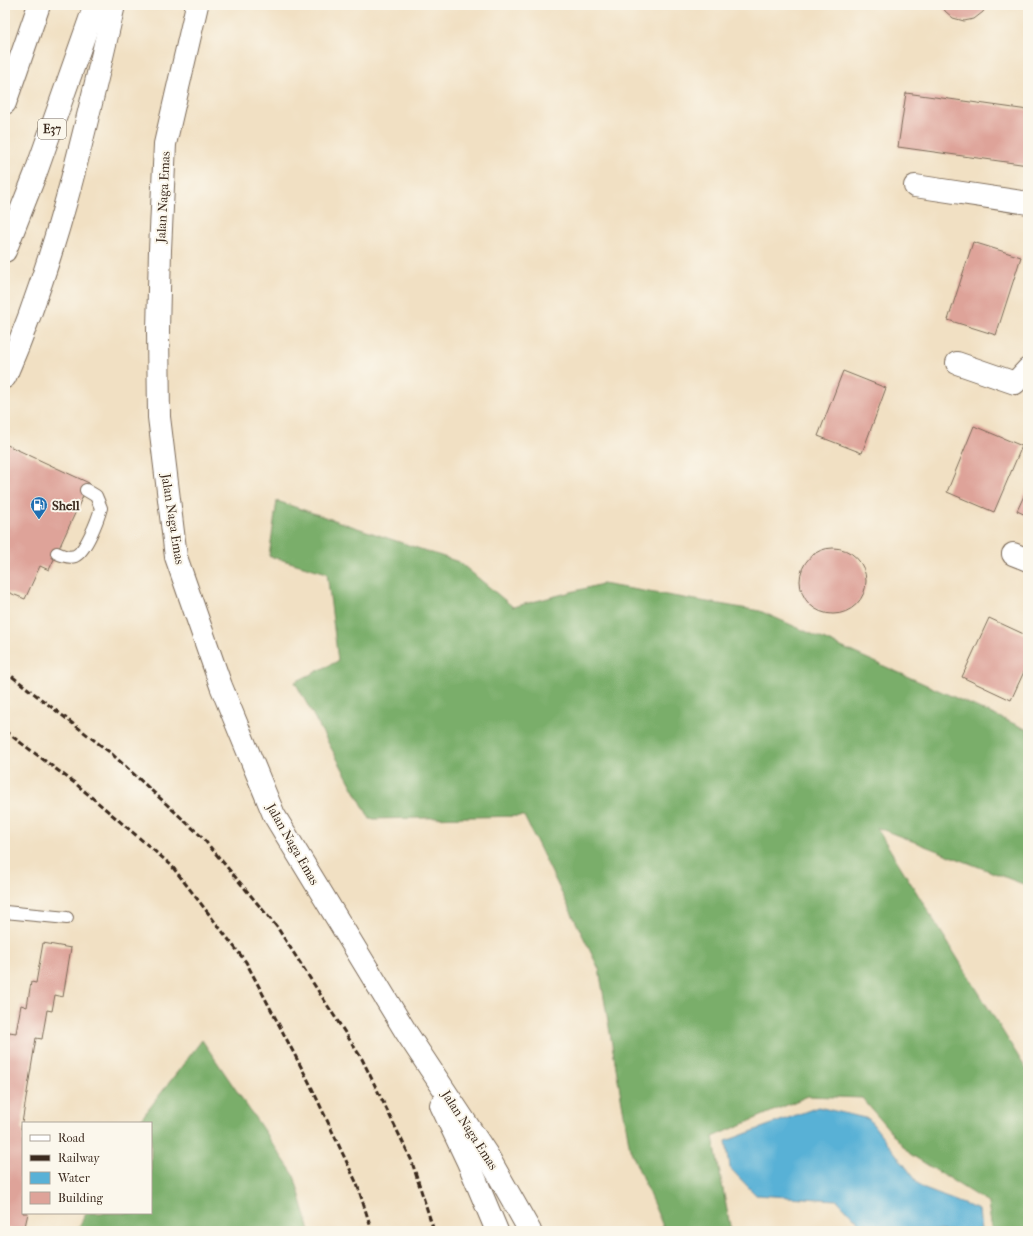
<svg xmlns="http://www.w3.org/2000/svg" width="1033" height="1236" viewBox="0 0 1033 1236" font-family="'IM FELL French Canon',serif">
  <rect width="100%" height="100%" fill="#fbf7ec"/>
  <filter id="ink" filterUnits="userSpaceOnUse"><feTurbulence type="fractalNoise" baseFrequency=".025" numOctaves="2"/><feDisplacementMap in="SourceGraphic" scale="8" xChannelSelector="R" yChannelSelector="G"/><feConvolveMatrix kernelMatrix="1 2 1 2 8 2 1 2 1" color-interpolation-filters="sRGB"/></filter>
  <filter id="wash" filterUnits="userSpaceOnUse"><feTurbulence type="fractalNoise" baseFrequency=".012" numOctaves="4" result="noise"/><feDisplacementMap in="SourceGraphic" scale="16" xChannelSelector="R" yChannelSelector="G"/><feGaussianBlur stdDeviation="0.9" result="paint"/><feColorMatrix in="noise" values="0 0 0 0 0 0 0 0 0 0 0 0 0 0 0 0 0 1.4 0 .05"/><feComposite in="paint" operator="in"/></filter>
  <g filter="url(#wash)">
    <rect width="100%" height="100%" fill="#f1e0c3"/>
    <g fill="#7aae6b" stroke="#5a6c44">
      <path d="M277,501L459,562L513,607L602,584L760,611L1028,730V886L876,827L1028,1072V1231H992L988,1203L910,1154L862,1098L808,1096L713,1137L731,1231H665L630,1149L599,969L524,816L370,819L295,682L338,661L327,573L269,556Z"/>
      <path d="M202,1040L294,1175L310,1231H77L86,1213H151V1123H138Z"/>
    </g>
    <path fill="#59b1d6" stroke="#4a6e7a" d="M818,1107L869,1119L922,1188L979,1210L981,1231H867L837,1200L756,1195L730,1168L726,1141Z"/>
    <g id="blocks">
      <g fill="#dea399">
        <path d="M942,5H987L983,12L974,19L964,21L953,18L945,11Z"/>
        <path d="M906,93L1028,110V165L898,147Z"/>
        <path d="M973,242L1021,257L996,335L948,320Z"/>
        <path d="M843,371L886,388L862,453L818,436Z"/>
        <path d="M974,426L1022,446L994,512L947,492Z"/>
        <path d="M5,444L89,483L49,570L40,566L25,599L5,591Z"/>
        <path d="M1028,487V516L1017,511Z"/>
        <circle cx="833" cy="581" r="33"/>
        <path d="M989,618L1028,636V663L1011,700L962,677Z"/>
        <path d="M43,943L71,948L63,997L55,995L52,1011L47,1010L42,1039L36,1038L21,1129H23V1213H28L24,1231H20L5,1228V1054L9,1032L16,1033L21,1005L27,1007L31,982L36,983Z"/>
      </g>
    </g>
  </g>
  <g filter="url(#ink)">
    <use href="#blocks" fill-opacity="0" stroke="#7b6a58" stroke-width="1"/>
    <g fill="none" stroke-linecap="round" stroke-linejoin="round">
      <g stroke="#7b6a58" stroke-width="14">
        <g id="lane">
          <path d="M57,553C63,556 69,558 75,556C86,551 98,519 101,508L96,496L86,490"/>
          <path d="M5,912L67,918"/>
        </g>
      </g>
      <g stroke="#7b6a58" stroke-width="24">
        <g id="street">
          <path d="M197,5L165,144L160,250L158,330L159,417L176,557L221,686L274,815L406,1032L486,1153L530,1231"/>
          <path d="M915,186L1028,203"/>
          <path d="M957,363L1015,383L1028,369"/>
          <path d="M1013,554L1028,560"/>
          <path d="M441,1105L468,1162L497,1231"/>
        </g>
      </g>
      <g stroke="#7b6a58" stroke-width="24">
        <g id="highway">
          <path d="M5,103L39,5"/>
          <path d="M5,251L35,175L95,5"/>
          <path d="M5,377C57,258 85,131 114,5"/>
        </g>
      </g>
      <use href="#lane" stroke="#fff" stroke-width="12"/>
      <use href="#street" stroke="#fff" stroke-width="22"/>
      <use href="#highway" stroke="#fff" stroke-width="22"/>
      <g stroke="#3b2a1e" stroke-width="3" stroke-dasharray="6 3" stroke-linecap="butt">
        <path d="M5,671L112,754L201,836L277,927L362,1059L411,1159L434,1231"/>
        <path d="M5,731L76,784L171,865L246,962L309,1082L357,1184L372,1231"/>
      </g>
    </g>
  </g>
  <defs>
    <g id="fuel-pin" transform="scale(0.9)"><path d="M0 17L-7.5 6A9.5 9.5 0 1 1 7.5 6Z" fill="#1f6fb2" stroke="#fbf7ec"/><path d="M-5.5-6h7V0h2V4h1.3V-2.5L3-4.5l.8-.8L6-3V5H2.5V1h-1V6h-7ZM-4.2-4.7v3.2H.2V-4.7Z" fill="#fff"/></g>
  </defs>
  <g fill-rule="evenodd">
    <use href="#fuel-pin" x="39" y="505"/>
  </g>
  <g text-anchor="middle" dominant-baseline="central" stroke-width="4" stroke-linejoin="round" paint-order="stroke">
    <rect fill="#fbf7ec" stroke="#75685c" stroke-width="1" x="38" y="119" width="28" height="20" rx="3"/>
    <g font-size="12" font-weight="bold" fill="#3b2a1e">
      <text x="52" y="129">E37</text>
    </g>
    <g font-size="13" fill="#3b2a1e" stroke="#fbf7ec">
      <text transform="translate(163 197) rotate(-87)">Jalan Naga Emas</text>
      <text transform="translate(173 519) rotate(81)">Jalan Naga Emas</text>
      <text transform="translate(293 844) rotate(60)">Jalan Naga Emas</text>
      <text transform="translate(470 1130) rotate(57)">Jalan Naga Emas</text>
    </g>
    <g font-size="13" font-weight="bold" fill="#3b2a1e" stroke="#fbf7ec" text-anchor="start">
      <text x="52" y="505">Shell</text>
    </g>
  </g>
  <rect width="1033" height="1236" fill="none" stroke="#fbf7ec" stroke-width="20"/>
  <rect x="22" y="1122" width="130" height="92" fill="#fbf7ec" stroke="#aea59a"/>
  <rect x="30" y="1135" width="20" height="6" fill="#ffffff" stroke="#aea59a"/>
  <text x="58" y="1142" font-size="12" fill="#3b2a1e">Road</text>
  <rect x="30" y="1155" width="20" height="6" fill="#3b2a1e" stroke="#aea59a"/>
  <text x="58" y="1162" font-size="12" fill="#3b2a1e">Railway</text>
  <rect x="30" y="1172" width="20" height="12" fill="#59b1d6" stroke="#aea59a"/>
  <text x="58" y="1182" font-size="12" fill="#3b2a1e">Water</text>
  <rect x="30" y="1192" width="20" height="12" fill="#dea399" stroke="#aea59a"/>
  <text x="58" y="1202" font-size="12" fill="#3b2a1e">Building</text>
</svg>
